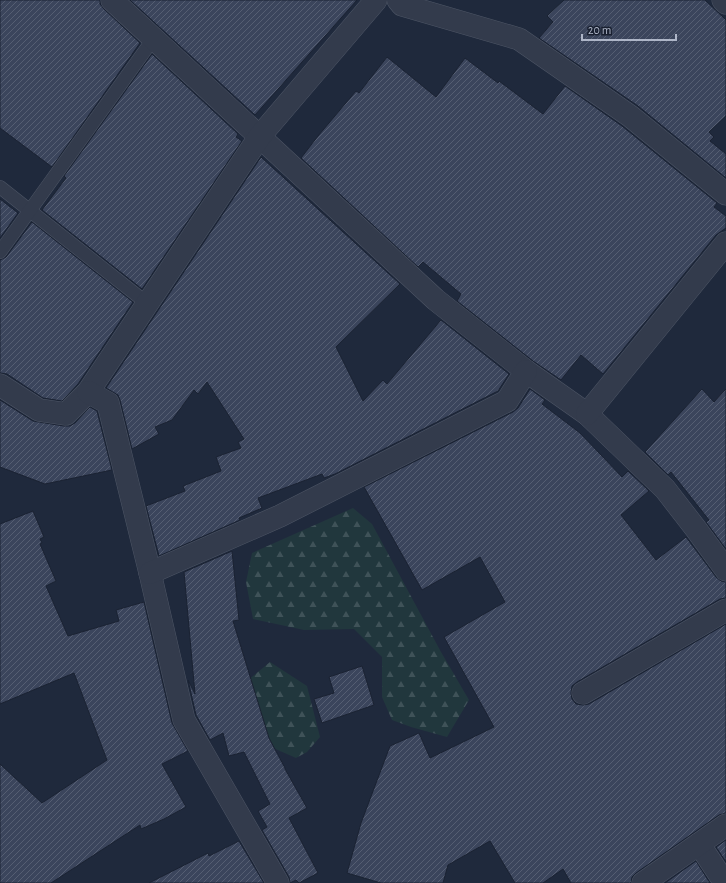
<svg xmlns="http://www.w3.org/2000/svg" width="726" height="883" viewBox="0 0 726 883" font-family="'Alegreya Sans',sans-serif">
  <defs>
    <pattern id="forest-firs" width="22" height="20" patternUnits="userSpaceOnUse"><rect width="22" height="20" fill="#21373d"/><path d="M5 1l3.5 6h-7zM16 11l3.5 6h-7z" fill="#3f5258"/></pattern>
    <pattern id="building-hatch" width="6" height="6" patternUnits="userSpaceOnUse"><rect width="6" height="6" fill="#3b455c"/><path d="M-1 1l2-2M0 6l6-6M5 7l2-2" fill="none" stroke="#555e72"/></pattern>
  </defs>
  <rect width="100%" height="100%" fill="#1f293c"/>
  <g fill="url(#forest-firs)">
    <path d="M353,508L372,524L441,652L469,700L447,737L411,727L392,720L382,697V657L354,629L304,630L253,619L246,582L252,553Z"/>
    <path d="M270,662L307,686L320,737L307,752L296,758L253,739L241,686Z"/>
  </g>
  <g fill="url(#building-hatch)" stroke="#1a2232">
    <path d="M0,0H100V4L104,9L140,43L52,167L0,128Z"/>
    <path d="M130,0H357L255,115Z"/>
    <path d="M564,0H705L726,20V116L709,132L714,137L710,141L726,154V178L638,106L539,38L553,22L547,16Z"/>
    <path d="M152,54L238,134L236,137L242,141L142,289L42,210L66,178L64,176Z"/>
    <path d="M387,57L436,97L465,58L498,83L499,81L543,114L565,86L622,126L717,203L714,207L726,216V228L716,235L603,374L581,355L561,380L533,361L457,301L461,294L423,262L418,267L301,158L318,136L356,91L359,93Z"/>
    <path d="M261,157L400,284L336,347L363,401L383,380L387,384L441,320L509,374L498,391L335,474L324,478L322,474L258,498L262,508L239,518L240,520L159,556L146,506L185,491L183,486L221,471L216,457L241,448L238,442L244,439L207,382L198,394L194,390L172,420L155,427L159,434L132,449L120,400L118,395L106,388Z"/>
    <path d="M0,199L18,213L0,238Z"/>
    <path d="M32,222L133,302L78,384L62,401L43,398L7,374L0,373V260L6,257Z"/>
    <path d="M530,389L545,400L542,404L580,433L622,477L628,471L649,491L621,515L656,560L686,537L716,577L721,581L726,582V598L720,599L577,682L572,686L571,693L572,699L576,704L583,705L589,704L726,624V813L719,815L636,873L632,877L631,883H571L563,869L543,883H515L490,841L448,865L443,883H381L347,873L361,823L390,746L419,733L430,758L494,727L444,637L505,602L480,557L422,590L364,487L513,412L518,408Z"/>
    <path d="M702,389L714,402L726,389V549L706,522L709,520L671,472L668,475L645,452Z"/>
    <path d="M0,400L33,421L64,426H70L75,423L90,407L97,411L112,470L45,484L0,467Z"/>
    <path d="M33,511L44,537L40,539L42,543L40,544L56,581L46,586L68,636L119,621L116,610L144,602L172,723L188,751L162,764L186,807L164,819L141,829L140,825L51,883H0V764L42,803L107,760L74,673L0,704V524Z"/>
    <path d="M232,551L239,620L233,621L269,738L285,768V769L307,808L289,818L318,873L299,883L296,880L290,883L289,877L262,830L267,827L258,811L270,804L244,752L229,756L223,733L210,740L196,715L188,680L195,694L184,572Z"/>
    <path d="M362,666L374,705L322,723L314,699L334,693L329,677Z"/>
    <path d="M726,840V862L716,847Z"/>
    <path d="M239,841L264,883H149L208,853L209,856Z"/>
    <path d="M696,861L710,883H665Z"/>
  </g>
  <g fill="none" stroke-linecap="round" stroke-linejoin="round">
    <g stroke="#4e5666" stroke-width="14">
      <g id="lane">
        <path d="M0,187L148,304"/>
        <path d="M0,252L154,38"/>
      </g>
    </g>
    <g stroke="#4e5666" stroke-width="23">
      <g id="street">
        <path d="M112,0L436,300L526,371L587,414L665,489L696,529L726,570"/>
        <path d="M398,0L402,5L519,39L630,116L726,194"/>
        <path d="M723,0L726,3"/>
        <path d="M0,385L39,410L66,414L88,392L260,136L376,0"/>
        <path d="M88,392L108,403L150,573L184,720L278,883"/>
        <path d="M587,414L726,243"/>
        <path d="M150,573L280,516L507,401L526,371"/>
        <path d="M583,693L726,610"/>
        <path d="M699,844L725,883"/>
        <path d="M643,883L726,825"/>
      </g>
    </g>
    <use href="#lane" stroke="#333b4c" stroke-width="13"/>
    <use href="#street" stroke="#333b4c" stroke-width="22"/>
  </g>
  <path d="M582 34v6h94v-6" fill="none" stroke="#aeb6c8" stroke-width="2"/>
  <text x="588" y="34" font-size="12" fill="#aeb6c8" stroke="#192030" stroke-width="3" paint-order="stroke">20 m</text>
</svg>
